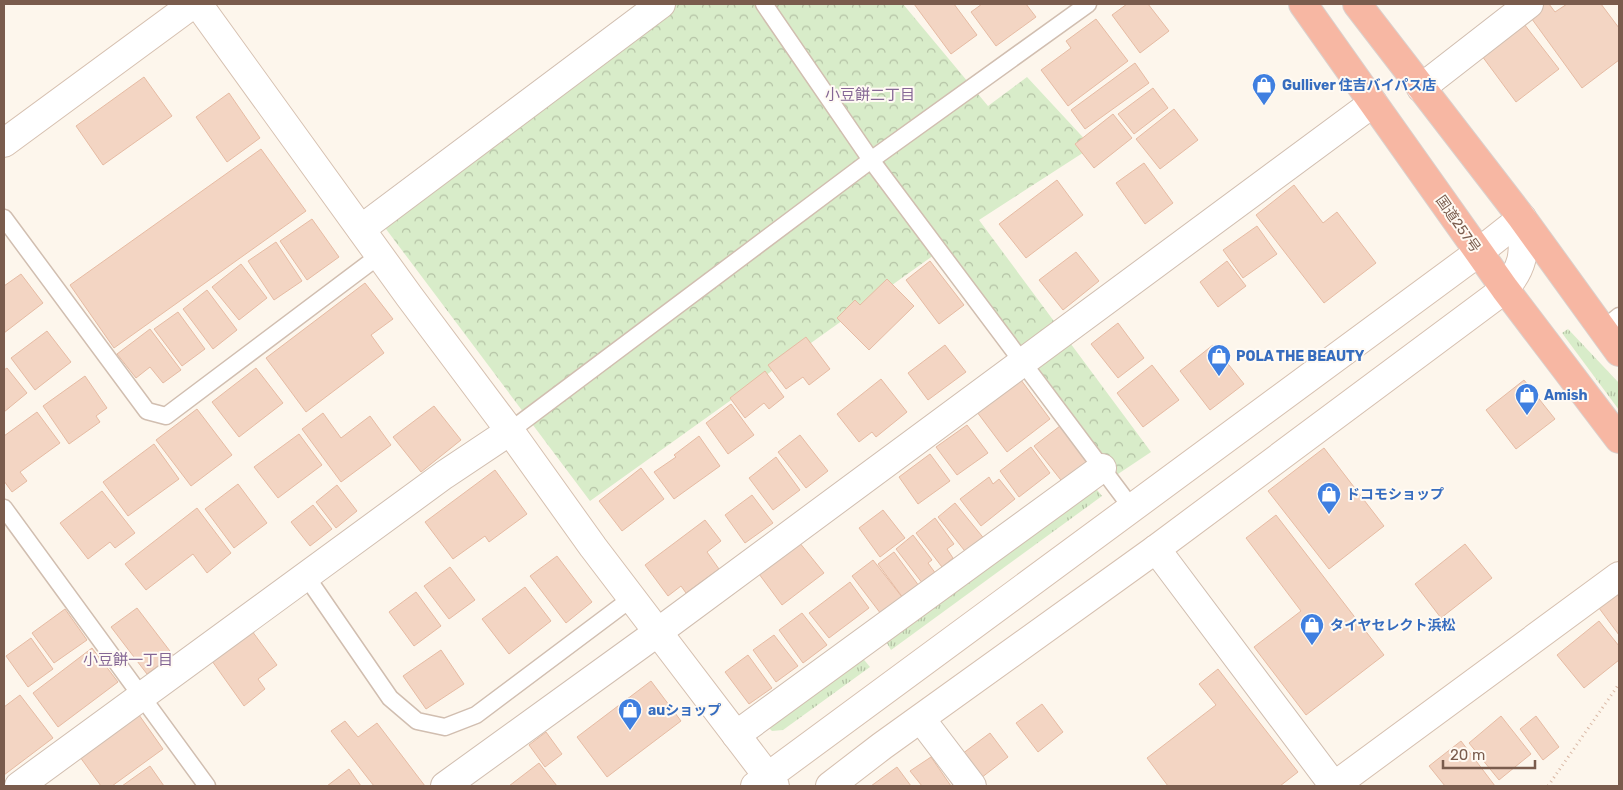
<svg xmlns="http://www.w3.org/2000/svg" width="1623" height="790" viewBox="0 0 1623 790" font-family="Rubik,'Noto Sans JP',sans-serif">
  <defs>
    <pattern id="grass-tufts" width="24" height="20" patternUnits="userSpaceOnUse" patternTransform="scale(1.25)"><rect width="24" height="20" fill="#d8ecc9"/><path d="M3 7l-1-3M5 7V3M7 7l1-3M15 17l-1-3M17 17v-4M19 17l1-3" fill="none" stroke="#b4c2a5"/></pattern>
    <pattern id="forest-crowns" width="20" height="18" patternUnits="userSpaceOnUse" patternTransform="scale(1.25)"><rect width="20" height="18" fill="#d8ecc9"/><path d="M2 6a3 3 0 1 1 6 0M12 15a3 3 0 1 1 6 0" fill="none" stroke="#b4c2a5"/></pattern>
  </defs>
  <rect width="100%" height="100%" fill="#fdf6ec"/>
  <g fill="url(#grass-tufts)">
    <path d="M1568,329L1619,383V410L1562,333Z"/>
    <path d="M1093,485L1102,496L891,650L884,638Z"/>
    <path d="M860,655L870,667L783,730L772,731L767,726Z"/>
  </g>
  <path fill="url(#forest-crowns)" d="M674,4H903L988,106L1027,77L1092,147L979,220L1151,452L1109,480L941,250L590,501L380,221Z"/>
  <g fill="#f3d5c3" stroke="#e6bba3">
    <path d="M914,4H954L977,35L951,54Z"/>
    <path d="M982,4H1026L1036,17L996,46L971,12Z"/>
    <path d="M1127,4H1148L1169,31L1140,53L1112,15Z"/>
    <path d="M1545,4H1549L1555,12L1567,4H1601L1619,28V60L1582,88L1529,15Z"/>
    <path d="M1096,19L1128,61L1068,106L1041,70L1071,48L1066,41Z"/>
    <path d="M1524,24L1559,69L1516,102L1482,56Z"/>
    <path d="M1135,63L1149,83L1085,129L1071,110Z"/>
    <path d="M144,77L172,116L103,165L76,126Z"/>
    <path d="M1153,88L1168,108L1134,134L1118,114Z"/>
    <path d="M229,93L260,138L227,162L196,117Z"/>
    <path d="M1174,109L1198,140L1160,169L1136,139Z"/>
    <path d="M1113,114L1132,138L1094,168L1075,144Z"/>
    <path d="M261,149L306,211L114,348L70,285Z"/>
    <path d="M1144,163L1173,203L1145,224L1116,183Z"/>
    <path d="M1057,180L1083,215L1026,258L999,224Z"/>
    <path d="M1294,185L1323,223L1337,212L1376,263L1324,303L1256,215Z"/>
    <path d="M312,219L339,257L307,280L280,241Z"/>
    <path d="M1257,226L1277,254L1243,278L1223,250Z"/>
    <path d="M276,242L302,281L274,300L248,261Z"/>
    <path d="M1076,252L1099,281L1063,310L1039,280Z"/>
    <path d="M930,261L964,305L939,324L906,280Z"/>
    <path d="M1227,261L1246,286L1218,307L1200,282Z"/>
    <path d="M241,264L267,298L239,320L212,287Z"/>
    <path d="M21,274L43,303L4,333V286Z"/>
    <path d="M887,279L914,306L869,350L837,318L855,300L860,305Z"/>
    <path d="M365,283L393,319L371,335L384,353L306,412L266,358Z"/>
    <path d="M207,290L237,330L213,349L183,309Z"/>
    <path d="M178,312L205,349L182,366L154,329Z"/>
    <path d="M1118,323L1144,358L1118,378L1091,344Z"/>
    <path d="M150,329L181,370L163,383L150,367L136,378L117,354Z"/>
    <path d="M47,331L71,362L35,390L11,358Z"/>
    <path d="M806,337L830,369L809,385L803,377L786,389L768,365Z"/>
    <path d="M945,345L966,372L928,400L908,373Z"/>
    <path d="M1213,345L1244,384L1210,410L1180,371Z"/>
    <path d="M1152,365L1179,400L1143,427L1117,393Z"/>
    <path d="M7,368L27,393L4,412V370Z"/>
    <path d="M256,368L283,403L239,437L212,402Z"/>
    <path d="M765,371L784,397L769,409L764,403L745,418L730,398Z"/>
    <path d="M85,376L107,408L96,416L100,422L69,444L43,406Z"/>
    <path d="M881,379L907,412L876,437L872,432L859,442L837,414Z"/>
    <path d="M1021,380L1050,419L1007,452L977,412Z"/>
    <path d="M1524,380L1555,419L1516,449L1486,410Z"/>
    <path d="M731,404L754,435L728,454L706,423Z"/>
    <path d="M434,406L461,440L421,472L393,437Z"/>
    <path d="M197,409L232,455L191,486L156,440Z"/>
    <path d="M37,412L60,443L20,472L27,481L12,492L4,481V436Z"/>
    <path d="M323,413L341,438L370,416L391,445L341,482L302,429Z"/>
    <path d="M967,425L988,453L957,475L936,447Z"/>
    <path d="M1060,426L1090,464L1064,484L1034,446Z"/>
    <path d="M299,434L322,465L278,498L254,467Z"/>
    <path d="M800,435L828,471L806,488L778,452Z"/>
    <path d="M699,436L720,466L674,499L654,472L676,457L674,455Z"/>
    <path d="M154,444L179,479L128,516L103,482Z"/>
    <path d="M1031,447L1050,473L1019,497L1000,471Z"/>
    <path d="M1324,448L1384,526L1329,569L1268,491Z"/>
    <path d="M930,454L950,481L918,504L899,477Z"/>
    <path d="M776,457L800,490L773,510L749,478Z"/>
    <path d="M641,468L664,499L622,531L599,501Z"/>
    <path d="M495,470L527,514L489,542L485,536L453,559L425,522Z"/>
    <path d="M989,477L993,484L999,479L1015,499L981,526L960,499Z"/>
    <path d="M238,484L267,523L234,548L205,509Z"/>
    <path d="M337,485L357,511L336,528L316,502Z"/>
    <path d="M102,491L135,533L115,548L110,542L88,559L60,523Z"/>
    <path d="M752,495L773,523L745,543L725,515Z"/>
    <path d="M955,503L986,541L968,555L938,517Z"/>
    <path d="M313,505L332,529L310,546L291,522Z"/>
    <path d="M197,508L231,553L207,573L193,554L146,590L125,564Z"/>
    <path d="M883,510L905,538L880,557L859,528Z"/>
    <path d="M1276,515L1384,655L1306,715L1254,647L1301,611L1246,538Z"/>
    <path d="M935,518L954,544L947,549L953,558L942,567L916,533Z"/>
    <path d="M705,520L721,541L707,552L719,569L686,593L681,586L668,596L645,565Z"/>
    <path d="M913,535L932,560L928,563L936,574L923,584L896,549Z"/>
    <path d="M799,542L824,573L782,605L759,574Z"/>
    <path d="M1465,544L1492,578L1441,618L1415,584Z"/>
    <path d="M894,552L922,590L906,602L878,564Z"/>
    <path d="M557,556L592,602L566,623L530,576Z"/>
    <path d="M873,560L902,597L881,614L852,576Z"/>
    <path d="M450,567L475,600L449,619L424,586Z"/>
    <path d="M850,582L869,608L829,638L809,613Z"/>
    <path d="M525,587L551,621L509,654L482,619Z"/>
    <path d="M416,592L441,626L414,646L389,612Z"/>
    <path d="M1618,594L1619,595V635L1599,608Z"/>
    <path d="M137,608L173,655L147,674L111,627Z"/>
    <path d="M65,609L87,640L54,663L32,633Z"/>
    <path d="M802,613L827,645L803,663L779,630Z"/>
    <path d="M1599,621L1619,646V660L1584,688L1557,655Z"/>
    <path d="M252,631L277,665L258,679L265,689L244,706L212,661Z"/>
    <path d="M774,635L798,666L776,682L753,650Z"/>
    <path d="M31,638L53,669L28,687L6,656Z"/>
    <path d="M92,648L118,682L58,727L33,693Z"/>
    <path d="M441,650L464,684L426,709L403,676Z"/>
    <path d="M748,655L772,688L749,704L725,672Z"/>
    <path d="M1218,669L1298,772L1280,786H1168L1147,758L1216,705L1199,684Z"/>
    <path d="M651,681L681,721L607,777L577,737Z"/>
    <path d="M20,695L53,738L4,775V707Z"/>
    <path d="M1042,704L1063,732L1038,752L1016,723Z"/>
    <path d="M139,715L163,749L112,786H101L80,757Z"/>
    <path d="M1501,716L1531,754L1499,780L1469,743Z"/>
    <path d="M1536,716L1559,747L1543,760L1520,729Z"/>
    <path d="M345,721L358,737L377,723L425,786H374L331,731Z"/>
    <path d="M546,732L562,754L545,767L529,745Z"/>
    <path d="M990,733L1008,757L981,778L962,754Z"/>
    <path d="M1461,741L1495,786H1445L1429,766Z"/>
    <path d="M931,757L951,786H922L910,771Z"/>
    <path d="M539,763L557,786H509Z"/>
    <path d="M150,766L164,786H122Z"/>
    <path d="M897,767L911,786H871Z"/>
    <path d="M349,769L361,786H327Z"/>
  </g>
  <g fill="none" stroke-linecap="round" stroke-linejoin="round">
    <g stroke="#d1beb0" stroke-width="19">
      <g id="lane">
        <path d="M764,4L871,160L1131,507"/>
        <path d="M4,218L147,411L166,416L380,255"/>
        <path d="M1603,329L1619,316"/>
        <path d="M510,431L871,160L1088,4"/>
        <path d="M4,508L207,786"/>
        <path d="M306,576L390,698L417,721L445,727L476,715L632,598"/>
      </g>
    </g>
    <g stroke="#d1beb0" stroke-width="30">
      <g id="street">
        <path d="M1421,88L1529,4"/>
        <path d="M361,229L661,4"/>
        <path d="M1156,549L1334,786"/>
        <path d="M921,719L972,786"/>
        <path d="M736,735L1102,468"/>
        <path d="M19,786L444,475L510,431"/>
        <path d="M445,786L658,632L1373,103"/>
      </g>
    </g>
    <g stroke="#d6c0b0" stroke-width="30">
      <g id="secondary">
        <path d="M198,4L409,296L510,431L593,547L775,786"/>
        <path d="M4,143L193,4"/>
        <path d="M755,786L1479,252L1522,218"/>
        <path d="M830,786L882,746L1156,549L1505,289C1527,262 1523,251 1522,218"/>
        <path d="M1334,786L1619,576"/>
      </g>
    </g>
    <g stroke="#dad1cd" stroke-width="30">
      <g id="highway">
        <path d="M1303,4L1505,289L1619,439"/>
        <path d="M1357,4L1522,218L1619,352"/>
      </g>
    </g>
    <path stroke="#d9b8a5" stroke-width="3" stroke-dasharray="1 4" stroke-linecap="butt" d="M1548,786L1619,684"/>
    <use href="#lane" stroke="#fff" stroke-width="16"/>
    <use href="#street" stroke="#fff" stroke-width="28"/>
    <use href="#secondary" stroke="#fff" stroke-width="28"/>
    <use href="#highway" stroke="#f7b7a3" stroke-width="28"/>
  </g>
  <defs>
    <g id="shop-pin" transform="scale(1.25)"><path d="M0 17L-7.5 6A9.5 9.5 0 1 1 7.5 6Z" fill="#3f7fe0" stroke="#fffaf3"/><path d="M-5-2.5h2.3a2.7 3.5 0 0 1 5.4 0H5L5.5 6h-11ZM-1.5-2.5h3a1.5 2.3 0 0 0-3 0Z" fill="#fff"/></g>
  </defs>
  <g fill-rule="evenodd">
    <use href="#shop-pin" x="1264" y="85"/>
    <use href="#shop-pin" x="1219" y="356"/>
    <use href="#shop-pin" x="1527" y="395"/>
    <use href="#shop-pin" x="1329" y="494"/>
    <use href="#shop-pin" x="1312" y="625"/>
    <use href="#shop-pin" x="630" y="710"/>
  </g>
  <g text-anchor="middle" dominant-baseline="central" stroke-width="4" stroke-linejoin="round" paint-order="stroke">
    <g font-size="14" font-weight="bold" fill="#366cbe" stroke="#fffaf3" text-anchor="start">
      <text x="1282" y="85">Gulliver 住吉バイパス店</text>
      <text x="1236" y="356">POLA THE BEAUTY</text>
      <text x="1544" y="395">Amish</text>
      <text x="1346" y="494">ドコモショップ</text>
      <text x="1330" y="625">タイヤセレクト浜松</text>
      <text x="648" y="710">auショップ</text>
    </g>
    <g font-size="14" fill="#7a5c4d" stroke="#fffaf3">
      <text transform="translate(1458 224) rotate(55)">国道257号</text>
    </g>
    <g font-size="15" fill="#846695" stroke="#fffaf3">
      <text x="870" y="95">小豆餅二丁目</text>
      <text x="128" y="660">小豆餅一丁目</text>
    </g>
  </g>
  <rect width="1623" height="790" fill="none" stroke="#7a5c4d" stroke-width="10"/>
  <path d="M1443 760v8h92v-8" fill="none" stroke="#7a5c4d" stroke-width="2.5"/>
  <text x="1450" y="760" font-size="15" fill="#7a5c4d" stroke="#fffaf3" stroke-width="4" paint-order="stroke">20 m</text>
</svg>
